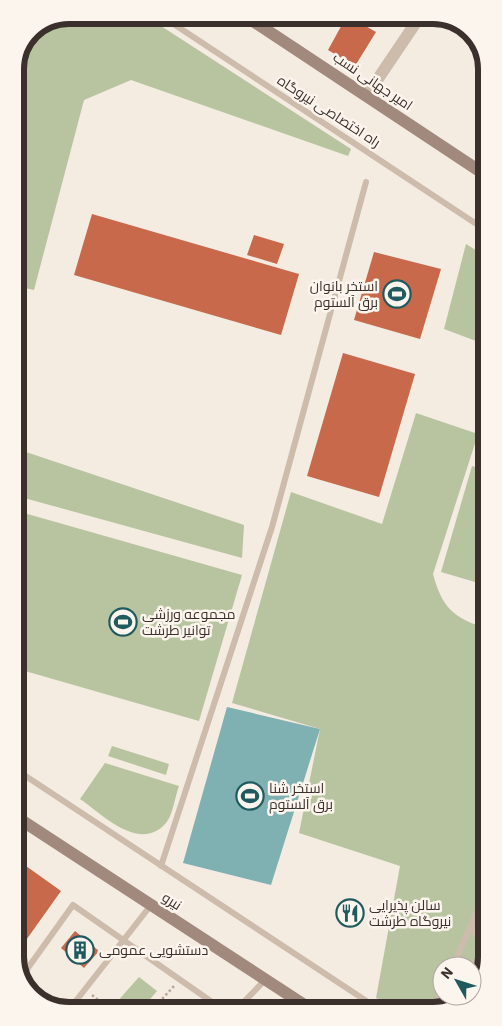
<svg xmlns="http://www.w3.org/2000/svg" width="502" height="1026" viewBox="0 0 502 1026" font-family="'IBM Plex Sans',Cairo,sans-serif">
  <rect width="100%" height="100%" fill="#f4ebe1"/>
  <g fill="#b8c4a0">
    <path d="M69,15H144L351,149L348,156L131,80L84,100L34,290L16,286L15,66L31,31Z"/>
    <path d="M466,244L484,255V344L444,329Z"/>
    <path d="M416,413L478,434L433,574C442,607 453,618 486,628L487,957L478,987L472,992V966H442V996H467L453,1007L398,1008L376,998L400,866L299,833L320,729L232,703L291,492L382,524Z"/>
    <path d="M17,449L244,525L242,558L17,496Z"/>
    <path d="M472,466L485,470V547L475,582L441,572Z"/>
    <path d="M17,511L242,575L199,721L18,669Z"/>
    <path d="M112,746L169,764L166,775L108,756Z"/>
    <path d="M105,763L179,786C175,796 173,815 166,823C140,853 103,815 80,799Z"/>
    <path d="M139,977L157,991L141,1010H126L116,1003Z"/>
  </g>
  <path fill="#7fb0b2" d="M227,707L320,729L271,885L183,863Z"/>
  <g fill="#c8694b">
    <path d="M355,20L376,32L355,66L328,50L344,21L351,26Z"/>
    <path d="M92,214L299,274L281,335L74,275Z"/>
    <path d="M254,235L284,244L277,264L247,255Z"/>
    <path d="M374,252L441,269L420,339L354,320Z"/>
    <path d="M343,353L415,374L379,497L307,476Z"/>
    <path d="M19,861L61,891L19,950Z"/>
    <path d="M75,931L99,951L84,968L61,948Z"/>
  </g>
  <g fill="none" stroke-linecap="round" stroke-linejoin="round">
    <g stroke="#b9a596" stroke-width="2.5" stroke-dasharray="2.5 2.5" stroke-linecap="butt">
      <path d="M92,995L110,1010"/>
      <path d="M152,1010L174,986"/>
    </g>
    <g stroke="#cdbbac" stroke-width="6">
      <path d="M160,15L484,229"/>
      <path d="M18,771L377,1008"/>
      <path d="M18,781L23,774"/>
      <path d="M161,866L272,527L366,182"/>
      <path d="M487,904C467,912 469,936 487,944"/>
      <path d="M453,966L471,925"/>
      <path d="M471,966L487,951"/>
      <path d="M20,979L73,905L222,1009"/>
      <path d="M435,1007L442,991"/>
      <path d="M237,1009L265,980"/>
      <path d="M286,1009L294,999"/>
      <path d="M68,1011L151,905"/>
    </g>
    <path stroke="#cdbbac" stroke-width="12" d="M367,95L421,15"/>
    <g stroke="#a18a7d" stroke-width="12">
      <path d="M244,15L484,174"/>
      <path d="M18,818L309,1008"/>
    </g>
  </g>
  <defs>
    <g id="stadium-ring" transform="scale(1.4375)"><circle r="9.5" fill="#fbf5ee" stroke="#1f5a5e" stroke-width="1.5"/><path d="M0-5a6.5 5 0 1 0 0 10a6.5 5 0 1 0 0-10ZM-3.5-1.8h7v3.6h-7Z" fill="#1f5a5e"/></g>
    <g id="restaurant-ring" transform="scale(1.4375)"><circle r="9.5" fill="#fbf5ee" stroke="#1f5a5e" stroke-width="1.5"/><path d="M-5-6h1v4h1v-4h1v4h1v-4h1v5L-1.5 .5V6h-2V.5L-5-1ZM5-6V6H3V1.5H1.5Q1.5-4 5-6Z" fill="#1f5a5e"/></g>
    <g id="building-ring" transform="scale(1.4375)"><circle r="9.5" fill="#fbf5ee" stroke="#1f5a5e" stroke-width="1.5"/><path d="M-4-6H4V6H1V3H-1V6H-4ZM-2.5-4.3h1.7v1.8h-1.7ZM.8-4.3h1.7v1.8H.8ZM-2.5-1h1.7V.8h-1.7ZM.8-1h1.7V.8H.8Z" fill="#1f5a5e"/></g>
  </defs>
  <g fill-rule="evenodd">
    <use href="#stadium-ring" x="397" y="294"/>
    <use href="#stadium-ring" x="123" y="622"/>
    <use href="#stadium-ring" x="250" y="796"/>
    <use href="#restaurant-ring" x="350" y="913"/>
    <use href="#building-ring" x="80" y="950"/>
  </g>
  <g text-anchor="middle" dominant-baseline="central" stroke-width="5" stroke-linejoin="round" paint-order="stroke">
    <g font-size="14" fill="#3b302b" stroke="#fbf5ee">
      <text transform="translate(373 81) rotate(34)">امیر جهانی نسب</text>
      <text transform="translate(329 111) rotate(33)">راه اختصاصی نیروگاه</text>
      <text transform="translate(172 901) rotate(33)">نیرو</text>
    </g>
    <g font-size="14" fill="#3b302b" stroke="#fbf5ee" text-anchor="start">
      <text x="378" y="286" text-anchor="end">استخر بانوان<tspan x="378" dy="16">برق آلستوم</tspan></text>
      <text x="142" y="614">مجموعه ورزشی<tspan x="142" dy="16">توانیر طرشت</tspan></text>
      <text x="269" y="788">استخر شنا<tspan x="269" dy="16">برق آلستوم</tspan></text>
      <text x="369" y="905">سالن پذیرایی<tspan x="369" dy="16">نیروگاه طرشت</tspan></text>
      <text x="99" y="950">دستشویی عمومی</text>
    </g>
  </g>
  <path d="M0 0H502V1026H0ZM69 24H433A45 45 0 0 1 478 69V957A45 45 0 0 1 433 1002H69A45 45 0 0 1 24 957V69A45 45 0 0 1 69 24Z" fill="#fbf5ee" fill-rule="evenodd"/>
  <path fill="none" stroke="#3b302b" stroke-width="6" d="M69 24H433A45 45 0 0 1 478 69V957A45 45 0 0 1 433 1002H69A45 45 0 0 1 24 957V69A45 45 0 0 1 69 24Z"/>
  <g transform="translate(457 981) rotate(309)"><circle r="24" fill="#fbf5ee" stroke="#aea6a0"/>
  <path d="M0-4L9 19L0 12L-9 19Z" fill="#1f5a5e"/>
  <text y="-8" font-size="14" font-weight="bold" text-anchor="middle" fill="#3b302b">N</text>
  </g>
</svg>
